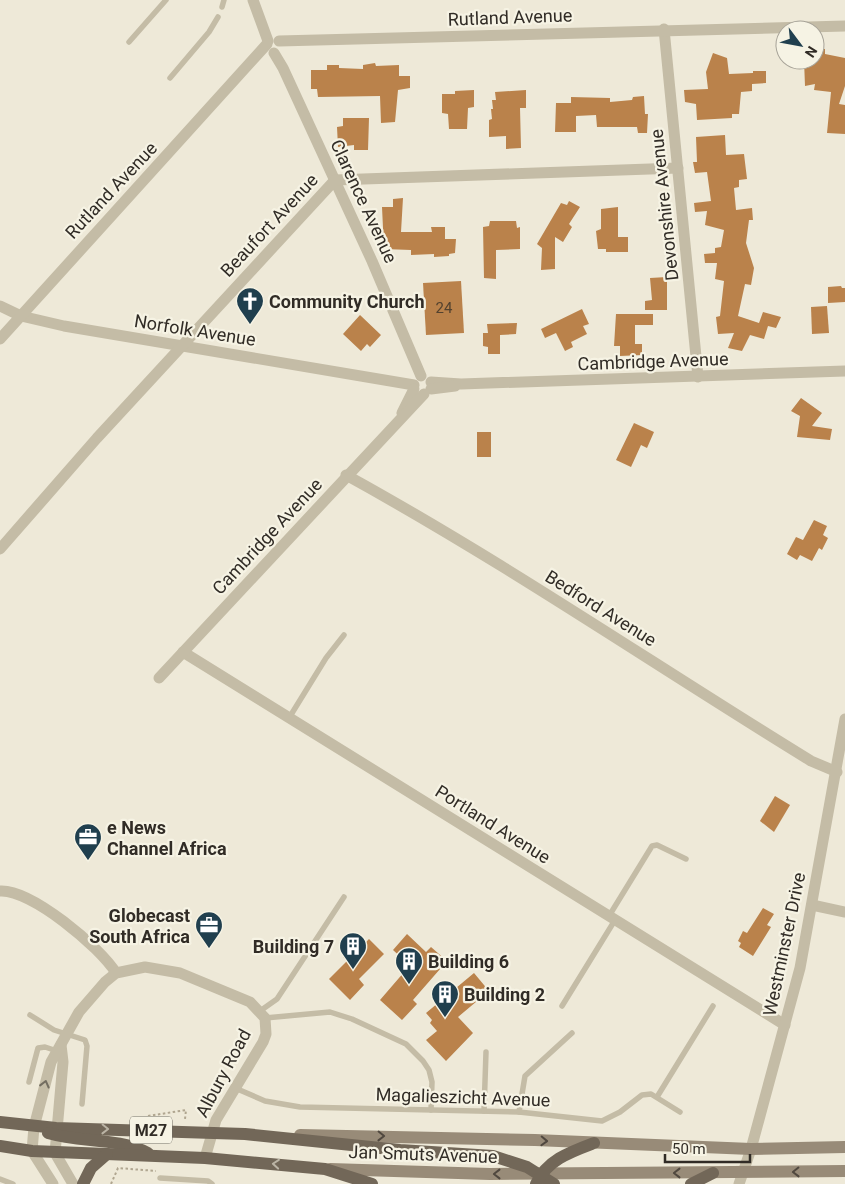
<svg xmlns="http://www.w3.org/2000/svg" width="845" height="1184" viewBox="0 0 845 1184" font-family="Roboto,sans-serif">
  <rect width="100%" height="100%" fill="#eee9d8"/>
  <g fill="#ba824b">
    <path d="M815,49H825V54L845,58V86L839,104L845,105V134L827,133L831,92L814,90L815,84L805,86L804,60H815Z"/>
    <path d="M713,53L727,58L729,74L753,73V71H766V83L752,84V91L741,92L739,114H732V118L697,120L696,104L685,102L684,90L708,89L706,72Z"/>
    <path d="M375,63L376,66L399,65V76H410V88L398,90L395,122L381,123L380,96L318,97L317,89H311V70H327V65H339V68L363,69V65Z"/>
    <path d="M474,90V107L468,108L467,129H449L448,114L442,113V94H455V91Z"/>
    <path d="M526,90V108H520L521,148L506,149V136L489,137V120L492,119L491,109H493L492,100H496L495,92Z"/>
    <path d="M644,96L645,114H648L647,133H638L637,127H597L596,115L576,116V132H555L556,103H571V97L610,98V102L632,100L633,97Z"/>
    <path d="M343,118H369L368,150H354V145L338,147L337,127L343,126Z"/>
    <path d="M725,135L726,155L744,154L747,179L739,180V187L734,188L736,210L752,208L753,220H749L746,243L754,268L751,285L745,284L738,316L759,323L763,312L781,317L776,328L768,326L764,339L750,335L742,351L728,348L734,333L718,334L716,317L720,316L724,281L715,279L717,263H705L704,254L715,253V248L721,247L724,230L705,225L707,211L695,212L694,203L711,201L707,172L695,173L693,162H697L696,137Z"/>
    <path d="M403,198L401,232H432L431,227H445V239H456L455,253L449,254V256L434,257V254L411,255V250L384,249L382,207H393V199Z"/>
    <path d="M569,201L580,207L569,224L572,227L563,242L555,237V269L541,270L542,248L537,244L561,203L567,205Z"/>
    <path d="M618,207V237H628V252H606V249H598L596,231L601,229V209Z"/>
    <path d="M490,221H516L517,228L520,227V249L496,250V279L484,278L483,227L489,226Z"/>
    <path d="M667,277V310H645V301L652,300L650,278Z"/>
    <path d="M461,281L464,333L426,335L423,283Z"/>
    <path d="M841,286L842,288H845V302L828,303V287Z"/>
    <path d="M827,306L829,333L812,334L811,307Z"/>
    <path d="M582,309L589,324L583,326L587,334L571,342L573,347L565,351L556,333L545,338L541,329Z"/>
    <path d="M616,314H653V325H635V344H642V355L620,356V346H614Z"/>
    <path d="M360,315L381,335L370,347L367,344L361,351L343,334Z"/>
    <path d="M517,323L516,334L500,335V354H488V347L483,346V333H488L487,324Z"/>
    <path d="M801,398L822,413L812,426L832,429L830,440L797,437L800,416L791,411Z"/>
    <path d="M634,423L654,432L647,448L641,445L631,467L616,460Z"/>
    <rect x="477" y="432" width="14" height="25"/>
    <path d="M814,520L827,526L823,535L828,538L822,550L819,548L812,561L800,555L797,560L787,554L796,537L803,540Z"/>
    <path d="M775,796L790,805L774,832L760,821Z"/>
    <path d="M763,908L774,914L767,925L771,927L753,956L739,947L741,943L738,941L743,931L747,933Z"/>
    <path d="M407,934L426,952L431,947L447,961L413,1000L417,1004L402,1020L380,1000L405,971L400,967L405,961L393,950Z"/>
    <path d="M369,939L384,954L359,979L364,985L350,1000L329,979L347,961L343,957L358,942L362,946Z"/>
    <path d="M474,973L489,991L458,1017L473,1033L446,1061L426,1040L437,1031L430,1023L432,1020L426,1013Z"/>
  </g>
  <g fill="none" stroke-linecap="round" stroke-linejoin="round">
    <g stroke="#b0a690" stroke-width="2" stroke-dasharray="2.5 2.5" stroke-linecap="butt">
      <path d="M144,1119L148,1116L186,1110L185,1119"/>
      <path d="M111,1184L118,1168L156,1171"/>
    </g>
    <g stroke="#c4bca6" stroke-width="5.5">
      <path d="M222,7L224,0"/>
      <path d="M129,42L166,0"/>
      <path d="M170,78L209,32L218,17"/>
      <path d="M289,718L326,658L344,635"/>
      <path d="M609,916L652,846L657,845L686,859"/>
      <path d="M562,1006L615,920"/>
      <path d="M260,1011L277,999L344,897"/>
      <path d="M30,1015L54,1030L85,1040L87,1046L82,1104"/>
      <path d="M265,1018L330,1012L352,1019L406,1044L423,1061L429,1070L432,1082L431,1110"/>
      <path d="M29,1082L38,1048L45,1047L57,1051"/>
      <path d="M235,1088L265,1101L300,1107L519,1112L602,1121L620,1112L642,1095L651,1094L680,1112"/>
      <path d="M657,1097L713,1006"/>
      <path d="M484,1111L486,1052"/>
      <path d="M519,1112L525,1076L572,1033"/>
      <path d="M160,1178L208,1181L212,1184"/>
      <path d="M0,1179L13,1184"/>
    </g>
    <g stroke="#c4bca6" stroke-width="11">
      <path d="M253,0L268,41"/>
      <path d="M664,29L698,377"/>
      <path d="M279,41L845,26"/>
      <path d="M274,53L283,68L372,261L421,376"/>
      <path d="M0,306L21,316L64,326L414,385"/>
      <path d="M0,339L267,44"/>
      <path d="M431,382L461,384L845,371"/>
      <path d="M431,389L455,386"/>
      <path d="M402,413L414,389"/>
      <path d="M346,475C506,563 656,666 811,761L837,772"/>
      <path d="M0,549L97,438L335,180L678,168"/>
      <path d="M183,652L785,1025"/>
      <path d="M159,678L424,394"/>
      <path d="M0,891C31,889 100,947 116,973"/>
      <path d="M812,905L845,912"/>
      <path d="M61,1045L63,1062L55,1153L73,1184"/>
      <path d="M53,1184L32,1151L34,1127L51,1062L79,1012L105,982L116,973L145,967L180,973L250,1002L265,1018L266,1034L263,1042L216,1120L205,1158"/>
      <path d="M739,1184L751,1149L800,968L845,719"/>
    </g>
    <g stroke="#988b78" stroke-width="12">
      <path d="M300,1135L535,1140L751,1149L845,1147"/>
      <path d="M330,1169L490,1174L845,1171"/>
    </g>
    <g stroke="#726758" stroke-width="12">
      <path d="M0,1122L56,1128L245,1134L400,1150L493,1156L527,1167L554,1184"/>
      <path d="M48,1133C82,1143 116,1137 148,1153"/>
      <path d="M0,1146L32,1151L205,1158L325,1169L372,1184"/>
      <path d="M83,1184L91,1168L107,1154"/>
      <path d="M536,1184C547,1160 570,1152 594,1143"/>
      <path d="M691,1184L713,1173"/>
    </g>
  </g>
  <defs><path id="oneway-chevron" d="M-2-3.5L2.5 0L-2 3.5" fill="none" stroke-width="1.6" stroke-linecap="round" stroke-linejoin="round" transform="scale(1.25)"/></defs>
  <use stroke="#736d60" href="#oneway-chevron" transform="translate(45 1084) rotate(-76)"/>
  <g stroke="#bbb4a5">
    <use href="#oneway-chevron" transform="translate(105 1129) rotate(1)"/>
    <use href="#oneway-chevron" transform="translate(276 1164) rotate(-175)"/>
  </g>
  <g stroke="#50483f">
    <use href="#oneway-chevron" transform="translate(381 1136) rotate(1)"/>
    <use href="#oneway-chevron" transform="translate(544 1141) rotate(2)"/>
    <use href="#oneway-chevron" transform="translate(796 1172) rotate(179)"/>
    <use href="#oneway-chevron" transform="translate(677 1173) rotate(180)"/>
    <use href="#oneway-chevron" transform="translate(497 1174) rotate(180)"/>
  </g>
  <defs>
    <g id="church-pin" transform="scale(1.4375)"><path d="M0 17L-7.5 6A9.5 9.5 0 1 1 7.5 6Z" fill="#203f4e" stroke="#f6f3e4"/><path d="M-1.2-6h2.4v3.5h3.3v2.4h-3.3V6h-2.4V-.1h-3.3v-2.4h3.3Z" fill="#fff"/></g>
    <g id="office-pin" transform="scale(1.4375)"><path d="M0 17L-7.5 6A9.5 9.5 0 1 1 7.5 6Z" fill="#203f4e" stroke="#f6f3e4"/><path d="M-6-3h4V-5.5h4V-3h4V5H-6ZM-1-4.5V-3h2v-1.5ZM-6 0V1H6V0Z" fill="#fff"/></g>
    <g id="building-pin" transform="scale(1.4375)"><path d="M0 17L-7.5 6A9.5 9.5 0 1 1 7.5 6Z" fill="#203f4e" stroke="#f6f3e4"/><path d="M-4-6H4V6H1V3H-1V6H-4ZM-2.5-4.3h1.7v1.8h-1.7ZM.8-4.3h1.7v1.8H.8ZM-2.5-1h1.7V.8h-1.7ZM.8-1h1.7V.8H.8Z" fill="#fff"/></g>
  </defs>
  <g fill-rule="evenodd">
    <use href="#church-pin" x="250" y="301"/>
    <use href="#office-pin" x="88" y="837"/>
    <use href="#office-pin" x="209" y="925"/>
    <use href="#building-pin" x="353" y="946"/>
    <use href="#building-pin" x="409" y="961"/>
    <use href="#building-pin" x="445" y="994"/>
  </g>
  <g text-anchor="middle" dominant-baseline="central" stroke-width="4.5" stroke-linejoin="round" paint-order="stroke">
    <g font-size="15" fill="#53422f">
      <text x="444" y="308">24</text>
    </g>
    <rect fill="#f6f3e4" stroke="#6c685f" stroke-width="1" x="130" y="1116.5" width="42" height="27" rx="4"/>
    <g font-size="16" font-weight="bold" fill="#312c26">
      <text x="151" y="1130">M27</text>
    </g>
    <g font-size="18" fill="#312c26" stroke="#f6f3e4">
      <text transform="translate(510 17) rotate(-2)">Rutland Avenue</text>
      <text transform="translate(111 190) rotate(-47)">Rutland Avenue</text>
      <text transform="translate(364 201) rotate(65)">Clarence Avenue</text>
      <text transform="translate(664 205) rotate(-96)">Devonshire Avenue</text>
      <text transform="translate(269 225) rotate(-47)">Beaufort Avenue</text>
      <text transform="translate(195 330) rotate(9)">Norfolk Avenue</text>
      <text transform="translate(653 361) rotate(-2)">Cambridge Avenue</text>
      <text transform="translate(267 536) rotate(-47)">Cambridge Avenue</text>
      <text transform="translate(601 608) rotate(32)">Bedford Avenue</text>
      <text transform="translate(493 824) rotate(32)">Portland Avenue</text>
      <text transform="translate(784 944) rotate(-78)">Westminster Drive</text>
      <text transform="translate(223 1073) rotate(-62)">Albury Road</text>
      <text transform="translate(463 1097) rotate(2)">Magalieszicht Avenue</text>
      <text transform="translate(423 1154) rotate(2)">Jan Smuts Avenue</text>
    </g>
    <g font-size="18" font-weight="bold" fill="#312c26" stroke="#f6f3e4" text-anchor="start">
      <text x="269" y="301">Community Church</text>
      <text x="107" y="827">e News<tspan x="107" dy="21">Channel Africa</tspan></text>
      <text x="190" y="915" text-anchor="end">Globecast<tspan x="190" dy="21">South Africa</tspan></text>
      <text x="334" y="946" text-anchor="end">Building 7</text>
      <text x="428" y="961">Building 6</text>
      <text x="464" y="994">Building 2</text>
    </g>
  </g>
  <g transform="translate(800 45) rotate(122)"><circle r="24" fill="#f6f3e4" stroke="#a7a398"/>
  <path d="M0-4L9 19L0 12L-9 19Z" fill="#203f4e"/>
  <text y="-8" font-size="14" font-weight="bold" text-anchor="middle" fill="#312c26">N</text>
  </g>
  <path d="M665 1154v8h85v-8" fill="none" stroke="#312c26" stroke-width="2.5"/>
  <text x="672" y="1154" font-size="15" fill="#312c26" stroke="#f6f3e4" stroke-width="4" paint-order="stroke">50 m</text>
</svg>
